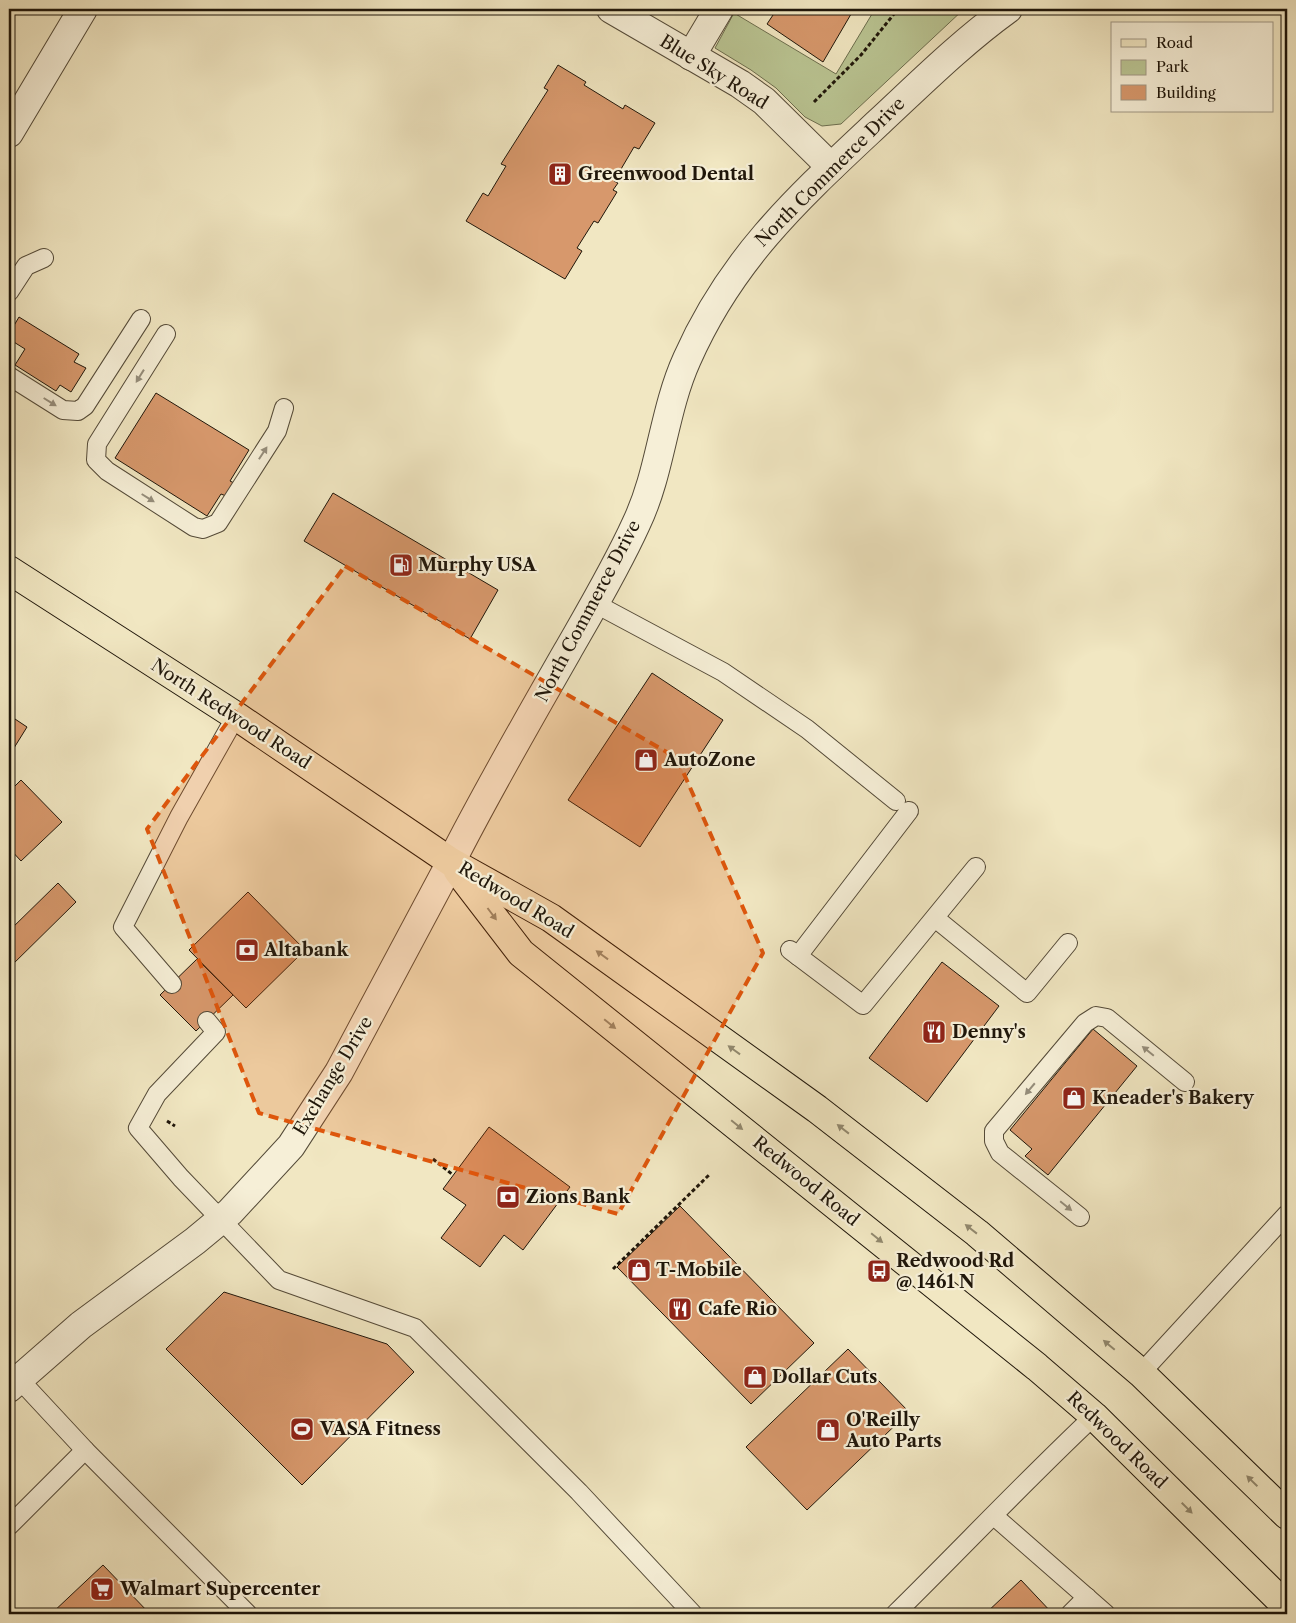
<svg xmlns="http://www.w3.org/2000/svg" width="1296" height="1623" viewBox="0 0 1296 1623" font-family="'Libre Caslon Text',serif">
  <rect width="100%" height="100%" fill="#f1e7c2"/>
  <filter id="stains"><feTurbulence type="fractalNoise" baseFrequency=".004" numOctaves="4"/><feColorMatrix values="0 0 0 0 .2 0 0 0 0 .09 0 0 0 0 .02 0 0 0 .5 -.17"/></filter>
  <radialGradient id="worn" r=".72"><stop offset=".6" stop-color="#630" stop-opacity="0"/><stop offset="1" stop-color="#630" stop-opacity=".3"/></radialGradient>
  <path fill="#bac593" stroke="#6c6e4e" d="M875,9H964L841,124L822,126L805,117L776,88L751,70L715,48L734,13L836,74Z"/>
  <g fill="#d7986c" stroke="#1f160a">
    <path d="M777,9H854L823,62L767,24Z"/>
    <path d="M558,65L586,82L584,85L623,109L625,105L655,123L639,149L634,147L614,181L618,183L613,190L617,192L598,223L594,221L577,248L582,251L565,279L466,221L483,193L488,196L506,166L501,164L548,90L544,88Z"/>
    <path d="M19,317L79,354L74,362L86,368L71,392L60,385L56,391L15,365L25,349L9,339V334Z"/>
    <path d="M156,393L249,450L230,481L234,483L226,496L221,494L207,516L115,458Z"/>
    <path d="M333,493L498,590L470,639L304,541Z"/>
    <path d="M652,673L723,720L640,847L568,800Z"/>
    <path d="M9,715L27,727L9,756Z"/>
    <path d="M21,780L62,822L21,861L9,848V792Z"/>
    <path d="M58,883L76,902L9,968V931Z"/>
    <path d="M248,892L305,950L246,1008L189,950Z"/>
    <path d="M197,959L233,995L196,1031L160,995Z"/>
    <path d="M942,962L999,1006L927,1102L869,1058Z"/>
    <path d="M1093,1029L1137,1066L1048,1175L1025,1156L1032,1149L1010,1130Z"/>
    <path d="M489,1127L570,1187L523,1250L504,1235L480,1267L441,1238L466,1205L443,1189Z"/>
    <path d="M680,1206L814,1343L751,1404L617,1267Z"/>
    <path d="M224,1292L387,1344L414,1372L302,1485L166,1349Z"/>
    <path d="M848,1349L909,1412L807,1510L746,1447Z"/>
    <path d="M103,1565L150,1614H51Z"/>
    <path d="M1021,1580L1053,1614H985Z"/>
  </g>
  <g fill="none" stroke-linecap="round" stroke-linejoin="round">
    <g stroke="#544a38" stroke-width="20">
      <g id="service">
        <path d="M9,292L26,266L44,258"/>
        <path d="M166,334L97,444L96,460L107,471L194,527L203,529L218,523L277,431L284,408"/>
        <path d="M9,376L63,410L78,411L85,406L141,319"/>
        <path d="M594,603L723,672L807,729L896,801"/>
        <path d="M935,918L1027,993L1068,943"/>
        <path d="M790,950L863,1005L976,867"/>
        <path d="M798,956L909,811"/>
        <path d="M172,984L123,927L179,817L236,716"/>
        <path d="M207,1021L216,1032L157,1094L138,1128L181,1178L279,1280L415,1328L579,1492L693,1614"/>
        <path d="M1080,1217L1000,1153L994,1141V1131L1085,1023L1096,1016L1107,1018L1185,1082"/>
        <path d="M1141,1373L1287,1214"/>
        <path d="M19,1379L85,1450"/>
        <path d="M994,1516L1106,1614"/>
        <path d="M9,1526L85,1450L248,1614"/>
        <path d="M895,1614C962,1548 1026,1480 1094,1416"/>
        <path d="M1070,1614L1087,1597"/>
      </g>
    </g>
    <g stroke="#544a38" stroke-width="30">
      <g id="minor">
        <path d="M611,9L740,84L764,101L831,167"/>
        <path d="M691,56L719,9"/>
        <path d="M451,862C487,791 527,722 567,652C591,610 616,568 636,524C661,472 663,412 687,359C732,257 799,197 879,122C921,83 961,43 1008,9"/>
      </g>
    </g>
    <g stroke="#544a38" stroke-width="30">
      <g id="tertiary">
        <path d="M9,133L83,9"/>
        <path d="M9,1388L81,1325L195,1241L230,1212L291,1146L339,1072L451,862"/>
      </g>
    </g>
    <g stroke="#1f160a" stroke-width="30">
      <g id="primary">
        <path d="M9,570L236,716L451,862L551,918L817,1109L977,1233L1141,1373L1287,1515"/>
        <path d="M458,871L521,953L1037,1367L1094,1416L1287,1607"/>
      </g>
    </g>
    <g stroke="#1f160a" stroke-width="3" stroke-dasharray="4 2.5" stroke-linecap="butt">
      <path d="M814,102L861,55L898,9"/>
      <path d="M167,1121L175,1126"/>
      <path d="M433,1159L453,1175"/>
      <path d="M613,1269L709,1175"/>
    </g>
    <use href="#service" stroke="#f6efd7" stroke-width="18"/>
    <use href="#minor" stroke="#f6efd7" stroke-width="28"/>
    <use href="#tertiary" stroke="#f6efd7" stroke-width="28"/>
    <use href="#primary" stroke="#f1e7c2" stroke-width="28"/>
  </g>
  <defs><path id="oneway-solid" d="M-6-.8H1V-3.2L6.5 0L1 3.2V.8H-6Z" transform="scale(1.25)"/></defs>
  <g fill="#958d7b">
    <use href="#oneway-solid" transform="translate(140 376) rotate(122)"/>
    <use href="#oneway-solid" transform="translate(50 402) rotate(32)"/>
    <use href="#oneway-solid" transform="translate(263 453) rotate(-57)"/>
    <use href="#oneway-solid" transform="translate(148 498) rotate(32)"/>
    <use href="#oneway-solid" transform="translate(1148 1051) rotate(-141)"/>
    <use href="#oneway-solid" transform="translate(1030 1089) rotate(130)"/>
    <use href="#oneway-solid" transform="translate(1066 1206) rotate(39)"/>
  </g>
  <g fill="#92896f">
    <use href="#oneway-solid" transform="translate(492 914) rotate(53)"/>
    <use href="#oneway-solid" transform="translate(602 955) rotate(-144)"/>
    <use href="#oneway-solid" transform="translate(610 1024) rotate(39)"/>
    <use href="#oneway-solid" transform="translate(734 1050) rotate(-144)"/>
    <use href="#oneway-solid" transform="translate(737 1125) rotate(39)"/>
    <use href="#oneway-solid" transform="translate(843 1129) rotate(-142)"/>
    <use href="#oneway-solid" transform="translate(971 1229) rotate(-142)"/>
    <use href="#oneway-solid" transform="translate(877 1238) rotate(39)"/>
    <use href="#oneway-solid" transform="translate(1109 1345) rotate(-140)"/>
    <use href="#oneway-solid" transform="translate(1252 1481) rotate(-136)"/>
    <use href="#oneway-solid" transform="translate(1187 1508) rotate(45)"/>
  </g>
  <path fill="#de560c" fill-opacity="0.2" stroke="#de560c" stroke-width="4" stroke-dasharray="10 6" stroke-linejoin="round" d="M345,566L677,758L763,953L618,1214L259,1113L147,829Z"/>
  <defs>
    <g id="building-square" transform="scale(1.25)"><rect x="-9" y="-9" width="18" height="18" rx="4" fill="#8f2418" stroke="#f6efd7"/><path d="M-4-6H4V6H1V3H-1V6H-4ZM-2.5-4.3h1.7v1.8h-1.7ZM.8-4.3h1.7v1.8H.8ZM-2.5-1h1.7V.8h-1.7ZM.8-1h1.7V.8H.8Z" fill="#fff"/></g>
    <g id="fuel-square" transform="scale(1.25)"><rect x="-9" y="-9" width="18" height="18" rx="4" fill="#8f2418" stroke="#f6efd7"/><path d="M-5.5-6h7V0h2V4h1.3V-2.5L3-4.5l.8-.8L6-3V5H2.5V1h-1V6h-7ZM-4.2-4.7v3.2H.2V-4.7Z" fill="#fff"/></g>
    <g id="shop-square" transform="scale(1.25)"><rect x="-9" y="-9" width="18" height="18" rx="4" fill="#8f2418" stroke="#f6efd7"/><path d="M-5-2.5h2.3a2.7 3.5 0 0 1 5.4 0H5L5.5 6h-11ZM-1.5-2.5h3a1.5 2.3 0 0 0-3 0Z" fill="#fff"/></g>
    <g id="bank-square" transform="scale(1.25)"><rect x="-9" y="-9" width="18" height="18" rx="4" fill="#8f2418" stroke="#f6efd7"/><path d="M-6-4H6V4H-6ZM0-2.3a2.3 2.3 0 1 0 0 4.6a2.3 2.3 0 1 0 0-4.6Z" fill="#fff"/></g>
    <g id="restaurant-square" transform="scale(1.25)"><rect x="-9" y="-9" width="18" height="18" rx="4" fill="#8f2418" stroke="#f6efd7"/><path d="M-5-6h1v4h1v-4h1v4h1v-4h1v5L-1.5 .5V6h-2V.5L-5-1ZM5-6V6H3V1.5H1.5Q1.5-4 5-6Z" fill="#fff"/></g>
    <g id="bus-square" transform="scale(1.25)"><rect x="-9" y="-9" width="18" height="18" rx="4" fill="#8f2418" stroke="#f6efd7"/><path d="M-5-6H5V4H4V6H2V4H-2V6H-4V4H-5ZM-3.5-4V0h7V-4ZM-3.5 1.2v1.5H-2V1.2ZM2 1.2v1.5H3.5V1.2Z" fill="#fff"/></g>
    <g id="stadium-square" transform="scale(1.25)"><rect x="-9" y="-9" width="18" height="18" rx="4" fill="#8f2418" stroke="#f6efd7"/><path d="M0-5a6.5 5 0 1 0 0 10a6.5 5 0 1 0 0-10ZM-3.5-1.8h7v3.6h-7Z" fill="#fff"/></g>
    <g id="supermarket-square" transform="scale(1.25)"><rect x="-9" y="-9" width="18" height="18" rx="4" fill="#8f2418" stroke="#f6efd7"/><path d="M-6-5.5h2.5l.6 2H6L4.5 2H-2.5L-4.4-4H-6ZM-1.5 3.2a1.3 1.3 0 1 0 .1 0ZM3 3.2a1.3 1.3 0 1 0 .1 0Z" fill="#fff"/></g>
  </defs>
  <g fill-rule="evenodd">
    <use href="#building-square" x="560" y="174"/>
    <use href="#fuel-square" x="401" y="565"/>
    <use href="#shop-square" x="646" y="760"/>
    <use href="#bank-square" x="247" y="950"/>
    <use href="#restaurant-square" x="934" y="1032"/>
    <use href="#shop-square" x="1074" y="1098"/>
    <use href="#bank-square" x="508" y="1197"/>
    <use href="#shop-square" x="639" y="1270"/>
    <use href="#bus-square" x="879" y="1271"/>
    <use href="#restaurant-square" x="680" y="1309"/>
    <use href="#shop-square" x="755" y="1377"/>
    <use href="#stadium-square" x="302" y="1429"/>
    <use href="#shop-square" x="828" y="1430"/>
    <use href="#supermarket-square" x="102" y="1589"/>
  </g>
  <g text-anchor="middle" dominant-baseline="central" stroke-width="4.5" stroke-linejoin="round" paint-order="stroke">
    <g font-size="18" fill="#1f160a" stroke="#f6efd7">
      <text transform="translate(714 72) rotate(32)">Blue Sky Road</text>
      <text transform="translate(830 172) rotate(-45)">North Commerce Drive</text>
      <text transform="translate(588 611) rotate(-62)">North Commerce Drive</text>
      <text transform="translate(231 714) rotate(33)">North Redwood Road</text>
      <text transform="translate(516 900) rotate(31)">Redwood Road</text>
      <text transform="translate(333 1076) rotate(-59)">Exchange Drive</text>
      <text transform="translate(806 1181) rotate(39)">Redwood Road</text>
      <text transform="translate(1117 1440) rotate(44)">Redwood Road</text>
    </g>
    <g font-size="18" font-weight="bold" fill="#1f160a" stroke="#f6efd7" text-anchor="start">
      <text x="578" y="174">Greenwood Dental</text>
      <text x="418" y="565">Murphy USA</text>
      <text x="664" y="760">AutoZone</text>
      <text x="264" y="950">Altabank</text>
      <text x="952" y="1032">Denny's</text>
      <text x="1092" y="1098">Kneader's Bakery</text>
      <text x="526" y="1197">Zions Bank</text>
      <text x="896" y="1261">Redwood Rd<tspan x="896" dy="21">@ 1461 N</tspan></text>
      <text x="656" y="1270">T-Mobile</text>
      <text x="698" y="1309">Cafe Rio</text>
      <text x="772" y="1377">Dollar Cuts</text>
      <text x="846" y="1420">O'Reilly<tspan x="846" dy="21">Auto Parts</tspan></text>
      <text x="320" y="1429">VASA Fitness</text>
      <text x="120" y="1589">Walmart Supercenter</text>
    </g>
  </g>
  <rect width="1296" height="1623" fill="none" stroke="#f1e7c2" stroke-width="30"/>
  <rect x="10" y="10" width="1276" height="1603" fill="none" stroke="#1f160a" stroke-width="2.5"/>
  <rect x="15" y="15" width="1266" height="1593" fill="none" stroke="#1f160a"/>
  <rect x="1111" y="22" width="162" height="90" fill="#f6efd7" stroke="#a09885"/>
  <rect x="1121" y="39" width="25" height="8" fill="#f1e7c2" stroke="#a09885"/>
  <text x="1156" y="48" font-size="15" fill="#1f160a">Road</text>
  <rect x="1121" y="60" width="25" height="15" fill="#bac593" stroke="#a09885"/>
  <text x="1156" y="72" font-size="15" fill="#1f160a">Park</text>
  <rect x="1121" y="85" width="25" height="15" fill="#d7986c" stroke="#a09885"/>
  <text x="1156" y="98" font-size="15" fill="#1f160a">Building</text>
  <rect width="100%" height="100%" filter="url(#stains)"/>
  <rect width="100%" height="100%" fill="url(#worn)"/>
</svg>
